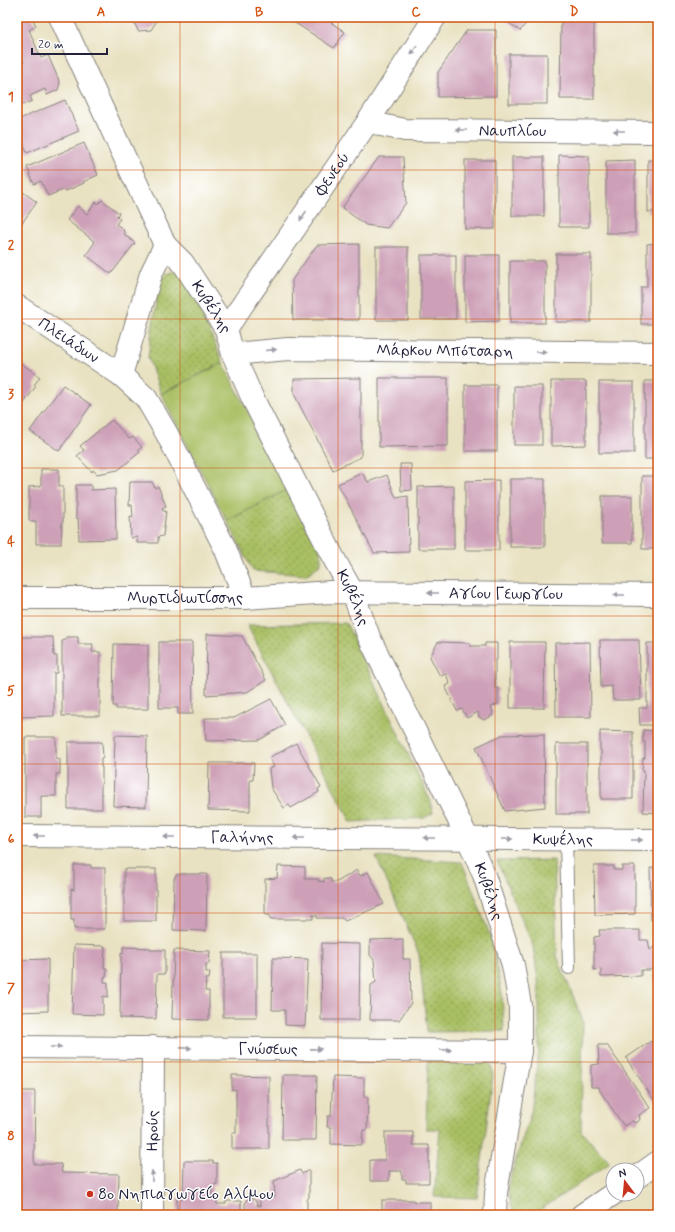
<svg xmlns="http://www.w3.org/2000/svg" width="675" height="1232" viewBox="0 0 675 1232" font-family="Mynerve,sans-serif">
  <defs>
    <pattern id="park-dots" width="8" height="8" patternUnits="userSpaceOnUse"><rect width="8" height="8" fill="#a9bf64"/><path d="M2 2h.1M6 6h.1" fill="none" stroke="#899b54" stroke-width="1.8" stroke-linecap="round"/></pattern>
  </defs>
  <rect width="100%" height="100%" fill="#fff"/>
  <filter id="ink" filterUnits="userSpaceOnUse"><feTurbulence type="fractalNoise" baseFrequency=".025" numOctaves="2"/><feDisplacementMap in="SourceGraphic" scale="8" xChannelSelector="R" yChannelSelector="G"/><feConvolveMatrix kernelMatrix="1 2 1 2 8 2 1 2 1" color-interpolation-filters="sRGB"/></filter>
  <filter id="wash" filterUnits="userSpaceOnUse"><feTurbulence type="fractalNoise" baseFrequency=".012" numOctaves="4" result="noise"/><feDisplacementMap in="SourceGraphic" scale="16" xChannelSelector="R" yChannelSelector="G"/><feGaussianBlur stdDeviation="0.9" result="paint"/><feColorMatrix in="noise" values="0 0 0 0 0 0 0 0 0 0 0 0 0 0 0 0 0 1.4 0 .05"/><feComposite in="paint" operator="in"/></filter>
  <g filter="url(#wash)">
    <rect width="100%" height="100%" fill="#e9e2c2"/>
    <g fill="url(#park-dots)" stroke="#667050">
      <path d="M177,270L186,276L223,363L161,394L148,357L159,282L166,274Z"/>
      <path d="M288,489L321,552V564L306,575L253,571L227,521Z"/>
      <path d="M346,623L431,802L433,813L424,818L351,822L247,625Z"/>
      <path d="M376,857L462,862L491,938L502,994L504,1031L427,1032L419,954Z"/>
      <path d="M554,860L557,956L583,1021L581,1131L610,1163L534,1214L513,1212L507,1188L531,1112L539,1052V987L533,946L497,861Z"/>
      <path d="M428,1060H485L491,1066L493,1075L477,1198L434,1197L440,1129H426Z"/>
    </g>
    <path fill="#a9bf64" stroke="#667050" d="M223,363L288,489L227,521L161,394Z"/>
    <g id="blocks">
      <g fill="#cea0b8">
        <path d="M17,17H32L36,26L29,30L41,58L48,55L60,83L58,90L47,95L45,89L30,96L32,101L17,107V65L24,62L17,48Z"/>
        <path d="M132,17H159L151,30L138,31Z"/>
        <path d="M286,17H323L345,32L334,48Z"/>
        <path d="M501,17H531L520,31Z"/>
        <path d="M561,19H594V99H560Z"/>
        <path d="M467,30H496V96L438,97V72Z"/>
        <rect x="509" y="54" width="38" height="50"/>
        <path d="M65,100L79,131L27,153L17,129V120Z"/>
        <path d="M84,143L98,175L83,182L84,183L66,191L65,189L48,196L41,181L34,184L27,167Z"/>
        <path d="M559,155L589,156V227H559Z"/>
        <path d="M379,157H403L406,203L387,228L366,225L342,208Z"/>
        <rect x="512" y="157" width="32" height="59"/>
        <rect x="465" y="160" width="30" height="69"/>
        <path d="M635,160V233H606V161Z"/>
        <rect x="648" y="160" width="10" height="52"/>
        <path d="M17,188L37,202L17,230Z"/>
        <path d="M102,200L119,213L117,216L120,219L116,224L123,229L125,235L135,243L111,274L86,255L95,242L67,220L78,206L87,214L96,202L98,204Z"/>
        <path d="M658,243V324H641V287H647V244Z"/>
        <path d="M359,244V320H293L292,280L317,245Z"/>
        <rect x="376" y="247" width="32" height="73"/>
        <rect x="556" y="254" width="35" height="68"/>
        <rect x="421" y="255" width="35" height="64"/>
        <path d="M465,255H499V321L465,322Z"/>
        <rect x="510" y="261" width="35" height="62"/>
        <path d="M17,360L40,377L34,385L36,386L17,413Z"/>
        <path d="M361,378V457L333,470L294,394V379Z"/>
        <path d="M379,378H448V446L379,447Z"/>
        <path d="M551,381H586V445L551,446Z"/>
        <rect x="645" y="381" width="13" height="78"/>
        <rect x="599" y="382" width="35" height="71"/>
        <path d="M63,385L91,405L59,451L30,431Z"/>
        <rect x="465" y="385" width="32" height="66"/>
        <rect x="514" y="386" width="28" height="59"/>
        <path d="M112,420L129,439L133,437L142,447L138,450L140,452L118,470L97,474L93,470L92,472L77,456L84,450L80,446Z"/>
        <path d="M400,464H411L412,490L401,491Z"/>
        <path d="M41,469H59V486H63V522H62L61,544H36V521H29V487L41,486Z"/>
        <path d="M362,473L368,482L387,475L396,498L408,496L409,552L374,553L338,484Z"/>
        <rect x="642" y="476" width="16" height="73"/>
        <rect x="510" y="479" width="35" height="68"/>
        <path d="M499,480V550H465V481Z"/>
        <path d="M130,482H152L155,488L158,486L166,506L162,508L163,511H166L163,536L158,537V543H137V537L131,538L130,516L133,517L132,505H129Z"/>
        <path d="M76,485H91V490L115,489L116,539L79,540L78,518H76Z"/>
        <path d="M454,486V549H418V487Z"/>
        <rect x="602" y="496" width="30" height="47"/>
        <path d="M207,634L242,636L266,680L247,692L206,695Z"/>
        <path d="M18,637H53L54,656H57V673H54V716L18,717V692H17Z"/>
        <path d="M66,637H78V644H93L92,652H100V716H62V641L66,640Z"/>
        <path d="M600,640H639L641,700H613L612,686L601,687Z"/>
        <path d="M159,642H192L193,714H178V708H159Z"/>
        <path d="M438,642L470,643V646H485V643H497V660H495V688H498V704L491,707L493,712L492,716L484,720L479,717L478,712L467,718L462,709L457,711L445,686L450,684L446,674L440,676L430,657Z"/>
        <path d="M510,642H545L544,708H510Z"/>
        <path d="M590,642L591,717H556L555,643Z"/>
        <path d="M647,643H658V725H640L639,708H647Z"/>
        <path d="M114,644L148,645V709H116V706H113Z"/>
        <path d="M271,699L285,725L259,740L206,741L205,718H234Z"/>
        <path d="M643,730L658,731V813L643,812L644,770H642L643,758H645V742H643Z"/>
        <path d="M600,731L633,732V799H601V750H600Z"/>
        <path d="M544,734L545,807L505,811L476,747L502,735Z"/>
        <path d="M115,735L147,736L146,807L113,806Z"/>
        <path d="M25,737H56V759H60V774H56V796H41V817H25Z"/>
        <path d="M68,742H102L103,758H101V767H102V783L101,784V794H102V809H68Z"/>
        <path d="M296,743L321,787L318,789L319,792L291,808L289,805L284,808L271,788L269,769L274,767L270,759L272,756L275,754L279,753Z"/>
        <rect x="556" y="744" width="31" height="70"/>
        <path d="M209,763H254L253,780H250V811L208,810Z"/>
        <path d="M74,865H91V868H105V929H74V920H71V889L74,890Z"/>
        <path d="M278,866L305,867V879H318V881L324,882V878L331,879V882H337L357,870L360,876L368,872L384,904L345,921L342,918H317V915H313V919H270V915H265V879L277,878Z"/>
        <path d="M594,866H614V870H622V866H635V914L595,915Z"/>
        <path d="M650,868H658V920H651Z"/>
        <rect x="124" y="869" width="32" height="52"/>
        <path d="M183,874H207L206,931L173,930L174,879L176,875Z"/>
        <path d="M599,930H640V940H648L650,950L658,944V965L650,970H641V976L601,977V969L594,970V937L600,936Z"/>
        <path d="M403,939V959H410L411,1003L399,1020H370L371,985L376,982L374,960L370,955V940Z"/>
        <path d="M322,943L360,944L359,1020H321Z"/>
        <path d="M74,945L105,946L104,968H107L106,977H104V982H108V997L103,996V1015L72,1014Z"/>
        <path d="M123,947L151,948V950H165V974H157L156,1019L120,1018L121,953L123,954Z"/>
        <path d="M174,950L210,951L209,964H206V972H210L209,979H206L205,991H209V1020L172,1019Z"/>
        <rect x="223" y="953" width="34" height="64"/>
        <path d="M273,958L308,959L305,1026L285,1025V1010H272Z"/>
        <path d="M48,959V1011L17,1012L18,960Z"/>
        <path d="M658,972V985L652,976Z"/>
        <path d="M651,1041L658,1052V1106L626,1058Z"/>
        <path d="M598,1045H607L650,1108L639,1115L640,1119L638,1122L635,1123L632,1121L624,1126L600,1091L599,1087H591V1065L599,1064Z"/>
        <path d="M232,1075L269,1076V1149H232V1133H236V1089L232,1090Z"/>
        <path d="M283,1075H317L316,1140H282Z"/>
        <path d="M333,1077L364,1078V1097H368L367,1130H363L362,1145L331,1144V1127H327L328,1116H331Z"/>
        <path d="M17,1091H35L34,1164H61L62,1173L119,1174L118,1215H17Z"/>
        <path d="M385,1132H413V1145H429V1183H406V1179H402V1171H389V1181H370V1160H385Z"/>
        <path d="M184,1161H213V1163H217V1184L212,1185V1198L216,1199L217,1204H226V1201H241V1210H245V1204L246,1200L249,1198L253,1199L256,1201L257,1205L260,1206V1197H275L274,1181L300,1170L302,1174L309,1170V1197L307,1200V1211H310V1215H177V1198H183Z"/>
        <path d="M382,1200H414V1202H430V1215H382Z"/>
      </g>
    </g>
  </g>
  <g filter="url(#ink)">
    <use href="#blocks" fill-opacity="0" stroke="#86827e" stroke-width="1"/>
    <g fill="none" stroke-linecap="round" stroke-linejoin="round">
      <g stroke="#86827e" stroke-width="14">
        <path id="lane" d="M566,839L569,968"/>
      </g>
      <g stroke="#86827e" stroke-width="24">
        <g id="street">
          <path id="s1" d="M60,17L165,245L183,263L226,329L233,354L252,397L333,557L353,593L369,637L468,839L484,875L513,965L520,1005V1051L496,1193L495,1215"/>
          <path id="s2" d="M369,120L381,125L405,130L658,132"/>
          <path id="s3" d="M17,306L121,375L146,398L167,434L225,548L245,598"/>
          <path id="s4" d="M226,329L369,120L435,17"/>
          <path id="s5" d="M233,354L288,349L658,353"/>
          <path d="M121,375L151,274L165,245"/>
          <path id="s6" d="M17,598H245L330,592L658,595"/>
          <path id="s7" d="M17,836L658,840"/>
          <path id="s8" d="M17,1047L520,1051"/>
          <path d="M637,1177L658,1162"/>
          <path id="s9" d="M152,1215L153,1047"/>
          <path d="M582,1215L613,1194"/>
        </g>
      </g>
      <use href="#lane" stroke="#fff" stroke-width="12"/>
      <use href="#street" stroke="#fff" stroke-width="22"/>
    </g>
    <defs><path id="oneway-solid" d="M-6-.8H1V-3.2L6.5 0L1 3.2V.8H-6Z"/></defs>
    <g fill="#9c9ca7">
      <use href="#oneway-solid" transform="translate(414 50) rotate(123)"/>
      <use href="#oneway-solid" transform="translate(461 130) rotate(-180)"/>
      <use href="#oneway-solid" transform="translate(619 131) rotate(-180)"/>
      <use href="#oneway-solid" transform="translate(303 216) rotate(124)"/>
      <use href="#oneway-solid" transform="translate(271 350) rotate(-5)"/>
      <use href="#oneway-solid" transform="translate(541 352) rotate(1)"/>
      <use href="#oneway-solid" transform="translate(433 593) rotate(-180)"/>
      <use href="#oneway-solid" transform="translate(619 595) rotate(-180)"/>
      <use href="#oneway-solid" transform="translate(39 836) rotate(-180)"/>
      <use href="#oneway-solid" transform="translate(169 837) rotate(-180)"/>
      <use href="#oneway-solid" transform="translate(299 838) rotate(-180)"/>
      <use href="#oneway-solid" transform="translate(429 838) rotate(-180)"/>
      <use href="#oneway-solid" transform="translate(507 839)"/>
      <use href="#oneway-solid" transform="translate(637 840)"/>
      <use href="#oneway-solid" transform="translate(56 1047)"/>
      <use href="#oneway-solid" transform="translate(186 1048) rotate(1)"/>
      <use href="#oneway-solid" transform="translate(316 1049) rotate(1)"/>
      <use href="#oneway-solid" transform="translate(446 1050) rotate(1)"/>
      <use href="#oneway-solid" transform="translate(152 1176) rotate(-90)"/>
    </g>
  </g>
  <path fill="none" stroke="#d45411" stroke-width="1" stroke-opacity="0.55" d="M180,17V1215M338,17V1215M495,17V1215M17,170H658M17,319H658M17,468H658M17,616H658M17,764H658M17,913H658M17,1062H658"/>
  <circle fill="#c8321e" stroke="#fff" stroke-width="1.5" cx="90" cy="1194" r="4"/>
  <g text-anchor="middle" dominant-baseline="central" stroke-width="3" stroke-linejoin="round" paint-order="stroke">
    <g font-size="16" fill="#22223b" stroke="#fff">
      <text stroke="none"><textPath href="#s2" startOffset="145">Ναυπλίου</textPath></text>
      <text stroke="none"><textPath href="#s4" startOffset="188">Φενεού</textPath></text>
      <text stroke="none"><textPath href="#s1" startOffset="329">Κυβέλης</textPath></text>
      <text stroke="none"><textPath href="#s3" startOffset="62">Πλειάδων</textPath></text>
      <text stroke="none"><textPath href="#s5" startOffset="212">Μάρκου Μπότσαρη</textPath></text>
      <text stroke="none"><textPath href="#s6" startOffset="489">Αγίου Γεωργίου</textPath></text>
      <text stroke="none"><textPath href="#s6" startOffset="168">Μυρτιδιωτίσσης</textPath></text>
      <text stroke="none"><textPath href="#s1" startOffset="653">Κυβέλης</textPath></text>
      <text stroke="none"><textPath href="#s7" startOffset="225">Γαλήνης</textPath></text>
      <text stroke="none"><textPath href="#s7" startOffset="546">Κυψέλης</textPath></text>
      <text stroke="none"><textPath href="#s1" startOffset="977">Κυβέλης</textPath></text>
      <text stroke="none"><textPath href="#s8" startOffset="251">Γνώσεως</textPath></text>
      <text stroke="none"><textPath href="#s9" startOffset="84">Ηρούς</textPath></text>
    </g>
    <g font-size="16" fill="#22223b" stroke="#fff" text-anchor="start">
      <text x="98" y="1194">8ο Νηπιαγωγείο Αλίμου</text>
    </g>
  </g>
  <rect width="675" height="1232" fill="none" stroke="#fff" stroke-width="44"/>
  <g transform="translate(625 1182) rotate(344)"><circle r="19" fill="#ffffff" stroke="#a7a7b1"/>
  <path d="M0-3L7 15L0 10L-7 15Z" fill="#c8321e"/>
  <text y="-6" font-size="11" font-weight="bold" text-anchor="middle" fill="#22223b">N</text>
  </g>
  <path d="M32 48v6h75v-6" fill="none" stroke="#22223b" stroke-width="2"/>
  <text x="38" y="48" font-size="12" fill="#22223b" stroke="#ffffff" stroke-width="3" paint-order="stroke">20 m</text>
  <rect x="22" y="22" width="631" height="1188" fill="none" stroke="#d45411" stroke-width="1.5"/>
  <g font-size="13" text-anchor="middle" font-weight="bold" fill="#d45411">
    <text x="101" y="16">A</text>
    <text x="259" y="16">B</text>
    <text x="416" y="16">C</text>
    <text x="574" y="16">D</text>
    <text x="11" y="101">1</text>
    <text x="11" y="249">2</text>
    <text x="11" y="398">3</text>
    <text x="11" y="546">4</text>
    <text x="11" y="695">5</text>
    <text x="11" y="843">6</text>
    <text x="11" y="992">7</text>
    <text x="11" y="1140">8</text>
  </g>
</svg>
